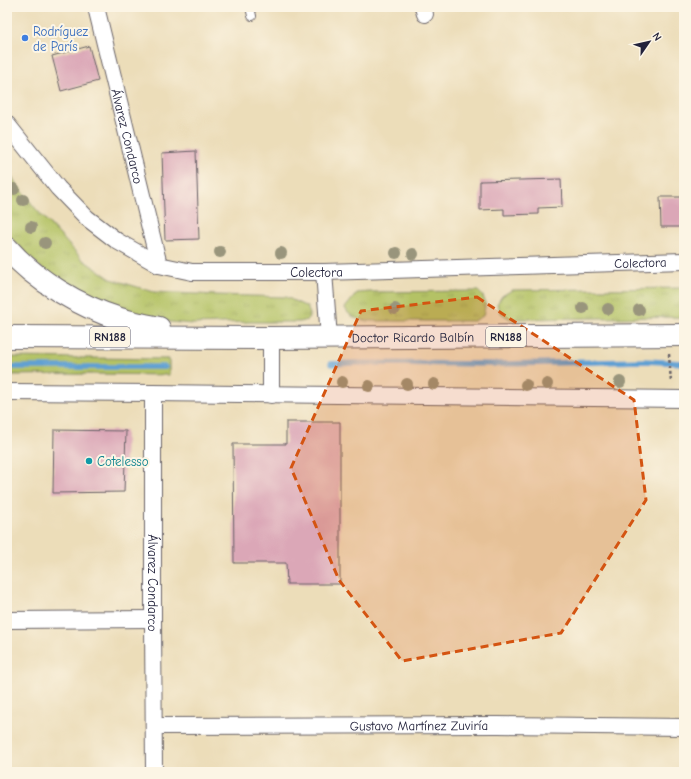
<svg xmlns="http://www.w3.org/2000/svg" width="691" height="779" viewBox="0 0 691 779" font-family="'Comic Neue',sans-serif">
  <defs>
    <pattern id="grass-tufts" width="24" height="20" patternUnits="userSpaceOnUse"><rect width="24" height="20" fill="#b4c265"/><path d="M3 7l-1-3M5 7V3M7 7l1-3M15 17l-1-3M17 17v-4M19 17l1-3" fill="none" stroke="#9aa659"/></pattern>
  </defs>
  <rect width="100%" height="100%" fill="#fcf5e5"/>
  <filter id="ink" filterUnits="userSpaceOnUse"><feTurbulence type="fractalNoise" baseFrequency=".025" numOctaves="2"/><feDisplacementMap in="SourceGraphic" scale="8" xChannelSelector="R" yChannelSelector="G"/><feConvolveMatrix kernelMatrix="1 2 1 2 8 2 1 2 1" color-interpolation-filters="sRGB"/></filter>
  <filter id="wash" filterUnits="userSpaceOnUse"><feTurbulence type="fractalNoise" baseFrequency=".012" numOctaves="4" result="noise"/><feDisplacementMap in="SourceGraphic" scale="16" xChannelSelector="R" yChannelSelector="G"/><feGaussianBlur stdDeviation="0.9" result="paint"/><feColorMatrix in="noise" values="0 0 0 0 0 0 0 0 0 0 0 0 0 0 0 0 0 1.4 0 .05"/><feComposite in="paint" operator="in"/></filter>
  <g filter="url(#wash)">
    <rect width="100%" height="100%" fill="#ecddb9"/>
    <g fill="url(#grass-tufts)" stroke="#6b7250">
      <path d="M7,171L35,208L83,260L111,279L154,292L217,295L286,297L307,307L310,314L307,320L300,322H249L193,324L170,322L133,313L98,301L41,268L7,234Z"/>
      <path d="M684,288V317L510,319L501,313L497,304L502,296L512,290Z"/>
      <path d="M478,291C487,299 486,304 483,316L474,321H367C357,319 350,318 345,308L357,293L370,292Z"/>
      <path d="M7,357L169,359V375L94,374L7,375Z"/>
    </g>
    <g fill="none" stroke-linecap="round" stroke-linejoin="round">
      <g stroke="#60a0d3" stroke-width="5.5">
        <path d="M331,364L354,363L501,364L644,361L684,363"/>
        <path d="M7,367H165"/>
      </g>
    </g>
    <g id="blocks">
      <g fill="#dba7b7">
        <path d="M89,46L98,81L61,91L52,56Z"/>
        <path d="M196,151L199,239L165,240L162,153Z"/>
        <path d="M561,179L562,207L538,208V214L504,215V209L480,210V181Z"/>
        <path d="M660,197H684V227H661Z"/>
        <path d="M286,422H340V584H287L286,563H234L233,444H286Z"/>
        <path d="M54,430L126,431L124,492L53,493Z"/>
      </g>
    </g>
  </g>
  <g filter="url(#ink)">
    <use href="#blocks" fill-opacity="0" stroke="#696367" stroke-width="1"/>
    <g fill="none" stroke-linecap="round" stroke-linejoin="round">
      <g stroke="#696367" stroke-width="10">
        <path id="service" d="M250,7L252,16"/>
      </g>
      <g stroke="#696367" stroke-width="18">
        <g id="minor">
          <path id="s1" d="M96,7L159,265"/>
          <path d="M423,7L425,14"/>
          <path id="s2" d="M7,124L58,188L87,218L117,241L159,265L192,272H324L684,261"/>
          <path d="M324,272L329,338"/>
          <path d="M271,338V395"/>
          <path d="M7,392L153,393L684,399"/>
          <path id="s3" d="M153,393V619L154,772"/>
          <path d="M7,620L153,619"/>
          <path id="s4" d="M154,726L498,725L684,727"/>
        </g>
      </g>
      <g stroke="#696367" stroke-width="24">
        <g id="trunk">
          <path d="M7,248C36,281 79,306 120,319C133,323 146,325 159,328"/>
          <path id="s5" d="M7,337L271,338L684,335"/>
        </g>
      </g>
      <path stroke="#696367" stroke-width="2.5" stroke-dasharray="3 3" stroke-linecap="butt" d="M669,354L671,383"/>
      <use href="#service" stroke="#fff" stroke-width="8"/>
      <use href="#minor" stroke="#fff" stroke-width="16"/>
      <use href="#trunk" stroke="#fff" stroke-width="22"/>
    </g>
    <g fill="#99957c">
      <circle cx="14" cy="189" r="6"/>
      <circle cx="23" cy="200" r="6"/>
      <circle cx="31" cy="227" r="6"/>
      <circle cx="45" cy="243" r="6"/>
      <circle cx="220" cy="252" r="6"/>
      <circle cx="281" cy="253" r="6"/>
      <circle cx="396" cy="253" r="6"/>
      <circle cx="413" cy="254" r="6"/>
      <circle cx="583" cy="308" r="6"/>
      <circle cx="395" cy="309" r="6"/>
      <circle cx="608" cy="309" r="6"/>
      <circle cx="639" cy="310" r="6"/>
      <circle cx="342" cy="382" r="6"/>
      <circle cx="620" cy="382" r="6"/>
      <circle cx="407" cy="384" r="6"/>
      <circle cx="434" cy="384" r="6"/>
      <circle cx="547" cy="384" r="6"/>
      <circle cx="526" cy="385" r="6"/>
      <circle cx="369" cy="386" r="6"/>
    </g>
  </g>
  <path fill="#d45411" fill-opacity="0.2" stroke="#d45411" stroke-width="3" stroke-dasharray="8 5" stroke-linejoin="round" d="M477,297L634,400L646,500L561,633L402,661L339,580L291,468L361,311Z"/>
  <circle fill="#3f7fe0" stroke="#fcf5e5" stroke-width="1.5" cx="25" cy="38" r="4"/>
  <circle fill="#0f9aa8" stroke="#fcf5e5" stroke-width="1.5" cx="89" cy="461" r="4"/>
  <g text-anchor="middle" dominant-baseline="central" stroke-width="4" stroke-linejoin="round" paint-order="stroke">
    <g fill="#fcf5e5" stroke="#63616e" stroke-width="1">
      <rect x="90" y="327" width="40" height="20" rx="3"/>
      <rect x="486" y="327" width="40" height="20" rx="3"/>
    </g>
    <g font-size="12" font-weight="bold" fill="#22223b">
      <text x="110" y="337">RN188</text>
      <text x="506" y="337">RN188</text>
    </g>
    <g font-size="13" fill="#366cbe" stroke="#fcf5e5" text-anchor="start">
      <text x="33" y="31">Rodríguez<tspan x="33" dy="15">de París</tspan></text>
    </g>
    <g font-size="13" fill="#22223b" stroke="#fcf5e5">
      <text stroke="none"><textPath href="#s1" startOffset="133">Álvarez Condarco</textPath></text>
      <text stroke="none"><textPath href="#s2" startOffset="692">Colectora</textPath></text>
      <text stroke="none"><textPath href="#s2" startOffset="368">Colectora</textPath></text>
      <text stroke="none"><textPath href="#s5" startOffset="406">Doctor Ricardo Balbín</textPath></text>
      <text stroke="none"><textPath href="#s3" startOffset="190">Álvarez Condarco</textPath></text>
      <text stroke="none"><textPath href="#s4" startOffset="265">Gustavo Martínez Zuviría</textPath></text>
    </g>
    <g font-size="13" fill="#0d838f" stroke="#fcf5e5" text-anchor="start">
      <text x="97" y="461">Cotelesso</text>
    </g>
  </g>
  <rect width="691" height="779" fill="none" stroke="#fcf5e5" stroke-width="24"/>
  <g transform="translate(649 42) rotate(56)" stroke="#fcf5e5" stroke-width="3" paint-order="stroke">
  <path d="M0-3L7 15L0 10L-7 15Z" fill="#22223b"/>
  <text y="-6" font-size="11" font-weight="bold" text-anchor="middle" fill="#22223b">N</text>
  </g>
</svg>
